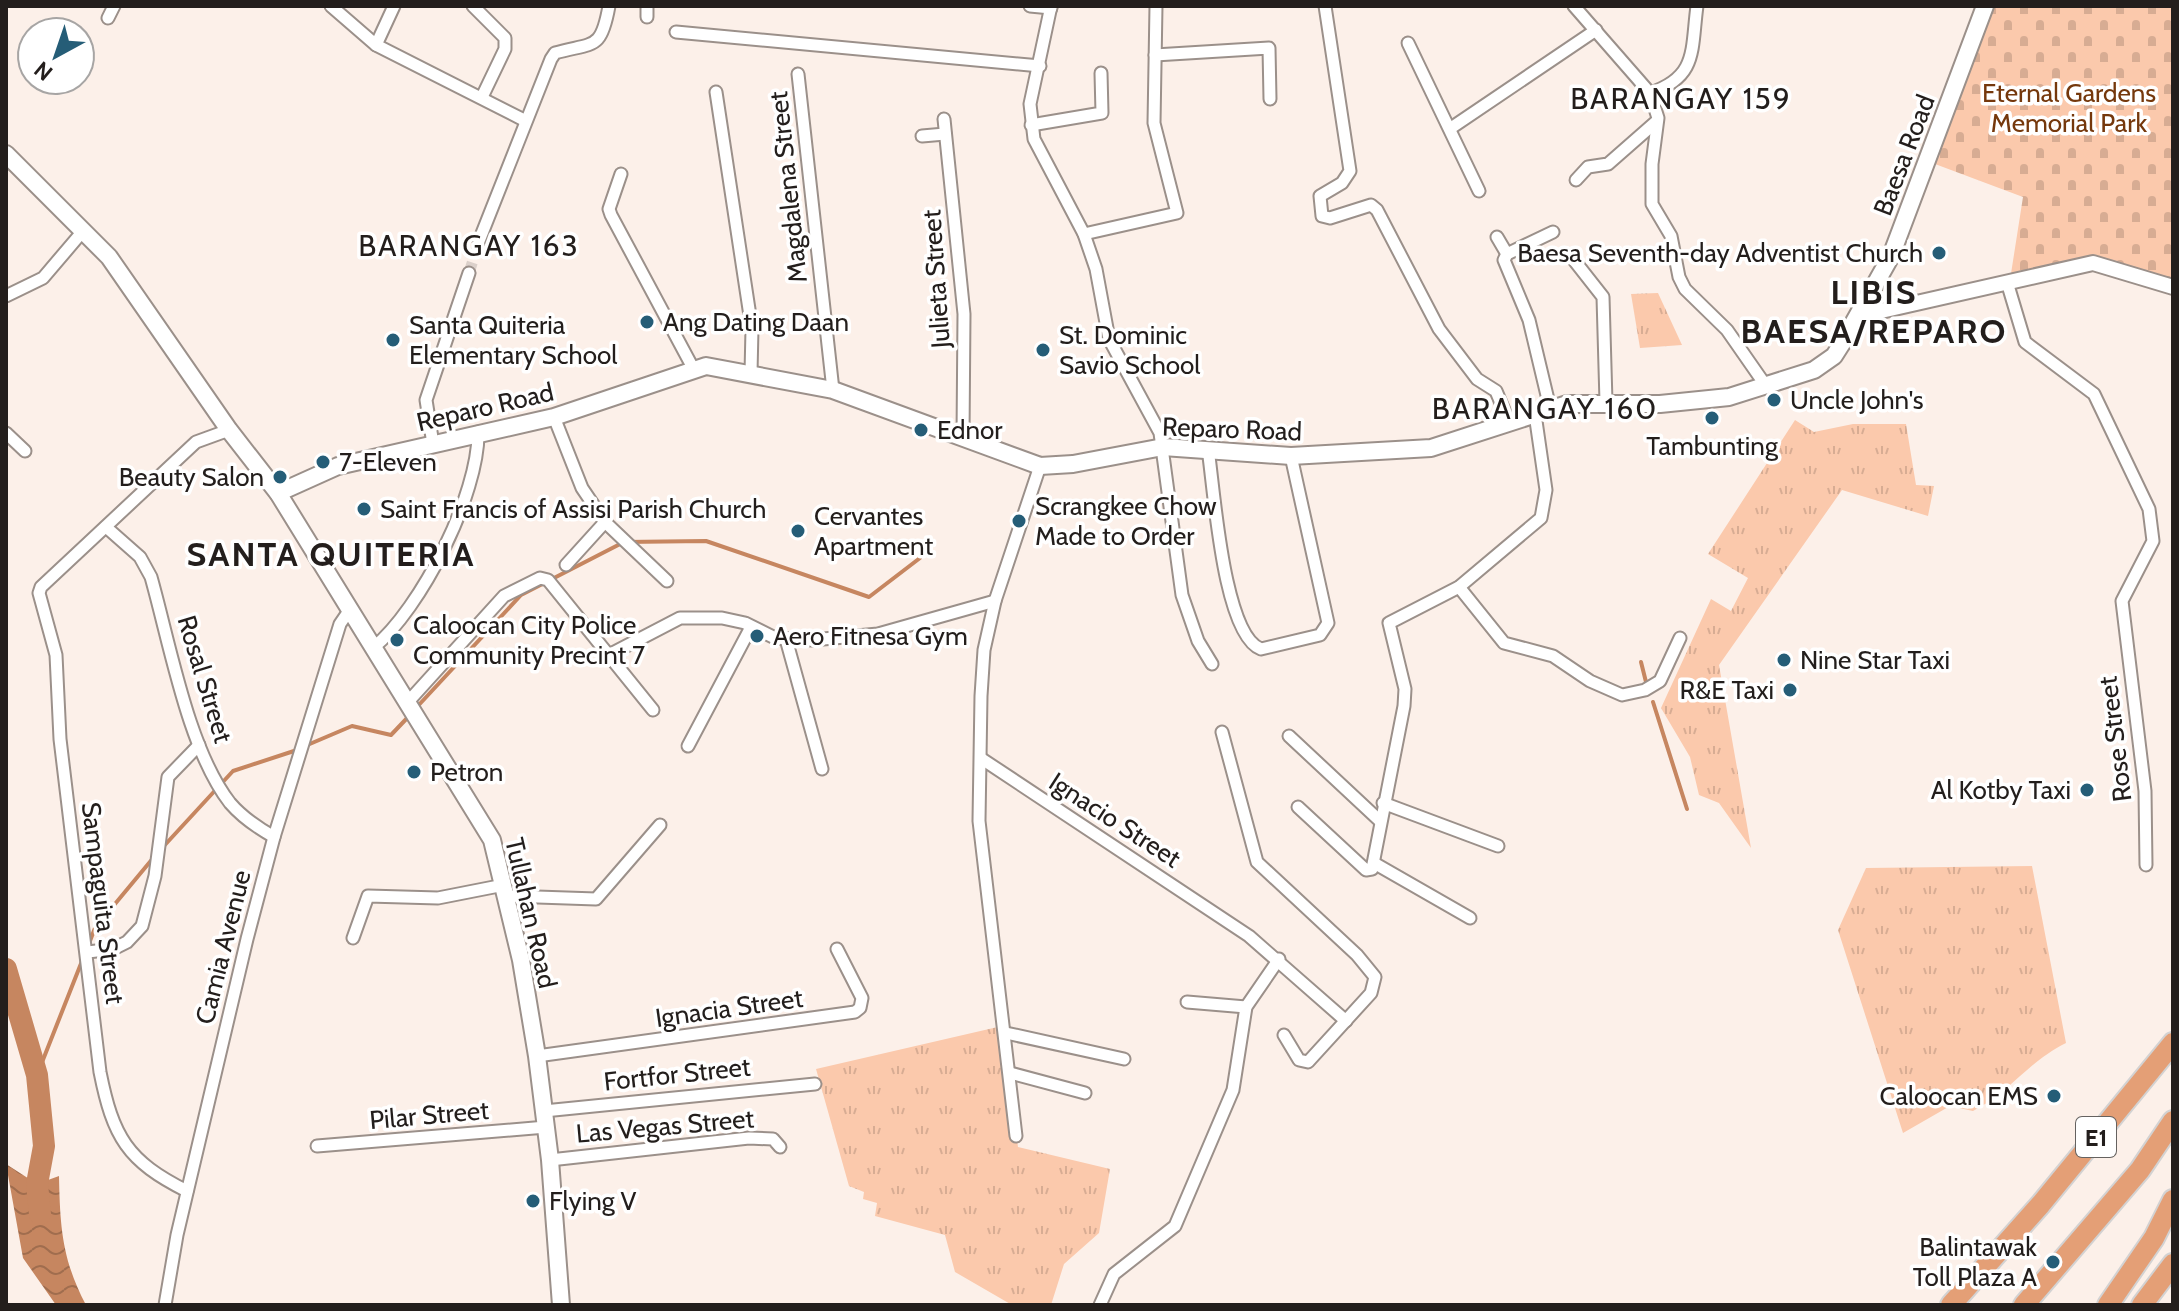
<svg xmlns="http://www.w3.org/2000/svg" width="2179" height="1311" viewBox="0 0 2179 1311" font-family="Cabin,sans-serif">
  <defs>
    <pattern id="grass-tufts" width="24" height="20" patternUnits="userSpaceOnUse" patternTransform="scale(2)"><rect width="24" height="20" fill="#fbc9ac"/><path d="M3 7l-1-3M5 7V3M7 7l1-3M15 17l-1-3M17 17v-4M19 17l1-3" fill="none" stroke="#d7ac93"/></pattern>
    <pattern id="cemetery-stones" width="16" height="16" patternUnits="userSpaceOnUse" patternTransform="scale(2)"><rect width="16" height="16" fill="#fbc9ac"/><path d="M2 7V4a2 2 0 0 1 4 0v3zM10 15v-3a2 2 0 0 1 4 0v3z" fill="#d7ac93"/></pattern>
    <pattern id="water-waves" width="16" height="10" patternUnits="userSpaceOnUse" patternTransform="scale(2)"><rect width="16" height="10" fill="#c68660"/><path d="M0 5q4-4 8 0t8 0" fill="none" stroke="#a06d4e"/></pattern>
  </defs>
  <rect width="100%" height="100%" fill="#fcf0e9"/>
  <g fill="url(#grass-tufts)">
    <path d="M1658,293L1682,345L1640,348L1631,294Z"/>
    <path d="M1795,420L1814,432L1853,424H1906L1916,485L1934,486L1928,516L1842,490L1719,665L1751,848L1719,803L1699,795L1690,757L1661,708L1711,599L1731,611L1748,578L1708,554Z"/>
    <path d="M2032,866L2066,1043C2026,1063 2011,1092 1973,1111L1950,1106L1903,1133L1838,930L1866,868Z"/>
    <path d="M1002,1026L1018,1147L1110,1169L1099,1233L1064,1264L1051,1305H1012L955,1272L945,1235L875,1216L877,1203L863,1199L864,1192L849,1186L816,1069Z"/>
  </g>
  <path fill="url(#cemetery-stones)" d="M1992,6H2173V283L2095,259L2010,280L2023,197L1935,164Z"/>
  <path fill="url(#water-waves)" d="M6,1164L37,1184L59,1176C60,1226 62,1260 86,1305H56L23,1258Z"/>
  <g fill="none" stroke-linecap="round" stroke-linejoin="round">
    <g stroke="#c68660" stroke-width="4">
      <path d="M1641,662L1646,682"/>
      <path d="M1653,702L1687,809"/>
      <path d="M416,708L521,595L624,542L706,541L869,597L920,558"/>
      <path d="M305,746L352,726L391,735L410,715"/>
      <path d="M163,847L233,771L297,750"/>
      <path d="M88,946L95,928L154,857"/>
      <path d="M37,1075L82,961"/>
    </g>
    <path stroke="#c68660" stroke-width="22" d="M6,969L37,1075L44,1146L37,1184L40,1214"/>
    <path stroke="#dbd0ca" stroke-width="11" stroke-dasharray="11 5.5" stroke-linecap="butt" d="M469,273L479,241"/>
    <g stroke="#9b908a" stroke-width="15">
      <g id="minor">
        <path d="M331,6L376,45L524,120"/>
        <path d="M473,6L505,38V49L482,97"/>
        <path d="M1030,6L1051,8"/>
        <path d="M1051,6L1030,104L1034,139L1084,234L1096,269L1109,339L1160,433L1182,595L1198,641L1212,664"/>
        <path d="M1325,6L1350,171L1342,183L1320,196L1322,216L1330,218L1371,205L1377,210L1439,329L1477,379L1496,391L1509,422"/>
        <path d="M1574,6L1650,93L1658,118L1652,164V204L1671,236L1679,277L1685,289L1727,330L1766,386"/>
        <path d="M647,17V6"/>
        <path d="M108,18L114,6"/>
        <path d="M676,32L1040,66"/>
        <path d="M1408,43L1479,191"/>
        <path d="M376,45L394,6"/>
        <path d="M1155,55L1269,48L1270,99"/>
        <path d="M798,74L833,390"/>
        <path d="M716,92L752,329L751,373"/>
        <path d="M1650,93C1698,77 1691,50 1697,6"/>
        <path d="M944,119L964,314L963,436"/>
        <path d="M1031,125L1102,113L1101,73"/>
        <path d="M1451,128L1596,30"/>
        <path d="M922,136L945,134"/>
        <path d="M621,174L609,209L611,215L693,368"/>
        <path d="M1576,180L1588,167L1608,164L1657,121"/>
        <path d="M1084,234L1177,213L1154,123L1156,6"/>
        <path d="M1497,237L1507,254"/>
        <path d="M479,241L551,59L555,53C594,42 601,51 609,6"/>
        <path d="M1570,255L1603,297L1606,402"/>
        <path d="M2007,282L2025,342L2094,394L2149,509L2153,541L2122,601L2145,791L2146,865"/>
        <path d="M6,296L43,278L83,231"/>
        <path d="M1550,408L1529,320L1504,260L1507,254L1553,232"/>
        <path d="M554,417L582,488L605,522L667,581"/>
        <path d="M6,433L25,451"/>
        <path d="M433,444L426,400L469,273"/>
        <path d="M1208,449C1214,488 1223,635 1261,649L1320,635L1328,623L1291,456"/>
        <path d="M106,527L140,557L151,577C170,644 188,749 230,803C242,817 258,828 274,837"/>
        <path d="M566,565L605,522"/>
        <path d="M1459,587L1504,643L1553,656L1590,681L1622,695L1645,690L1660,681L1680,638"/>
        <path d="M786,639L822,769"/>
        <path d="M373,648C421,609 479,494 478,432"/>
        <path d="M609,655L680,618H722L745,623L775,638L812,640L878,634L995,601"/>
        <path d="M407,703L504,596L540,578L548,580L653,710"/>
        <path d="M1222,732L1257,862L1357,955L1375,977L1371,993L1308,1062L1299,1060L1284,1035"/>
        <path d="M1289,736L1380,821"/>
        <path d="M688,746L751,627"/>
        <path d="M982,759L1249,936L1346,1021"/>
        <path d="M1383,803L1498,846"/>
        <path d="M1298,807L1366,870L1372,869L1404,706L1405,689L1389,623L1459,587L1541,518L1546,490L1535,414"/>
        <path d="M1374,863L1470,918"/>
        <path d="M507,896L596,899L660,825"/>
        <path d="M353,938L368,896L438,898L504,885"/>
        <path d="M88,952L113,949L127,942L142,926L155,876L168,777L199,745"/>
        <path d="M1187,1002L1246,1007"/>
        <path d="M1006,1033L1124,1059"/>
        <path d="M537,1056L855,1012L860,1008L862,998L837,949"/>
        <path d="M1010,1073L1085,1093"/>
        <path d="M544,1111L815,1084"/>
        <path d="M1016,1136L979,821L981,696L984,650L995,601L1040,466"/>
        <path d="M317,1146L546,1127"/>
        <path d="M550,1160L749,1138L773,1139L780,1147"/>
        <path d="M187,1191C127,1161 113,1137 100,1072L60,739L56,655L39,593L41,587L196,442L229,430"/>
        <path d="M165,1305L177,1235L247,939L274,837L340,624L351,608"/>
        <path d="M1100,1305L1114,1274L1175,1226L1233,1090L1246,1007L1279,959"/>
      </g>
    </g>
    <g stroke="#9b908a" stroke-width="18">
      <path id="tertiary" d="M1859,316L2093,263L2173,287"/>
    </g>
    <g stroke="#9b908a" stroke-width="20">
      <g id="secondary">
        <path d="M6,154L109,257L229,430L278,493L492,840L521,960L537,1056L550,1160L561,1305"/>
        <path d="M278,493L338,466L554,417L706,366L833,390L1040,466L1073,464L1163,447L1291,456L1431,448L1567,404H1660L1729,397L1814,370L1834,356L1841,345L1891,256L1985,6"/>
      </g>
    </g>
    <g stroke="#d3d2d2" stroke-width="24">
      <g id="motorway">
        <path d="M1951,1305L2041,1204L2173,1043"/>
        <path d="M2024,1305L2140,1170L2173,1121"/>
        <path d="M2108,1305L2154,1238L2173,1200"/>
        <path d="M2142,1305L2173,1264"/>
      </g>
    </g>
    <use href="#minor" stroke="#fff" stroke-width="11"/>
    <use href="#tertiary" stroke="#fff" stroke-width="14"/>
    <use href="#secondary" stroke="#fff" stroke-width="16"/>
    <use href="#motorway" stroke="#e49f76" stroke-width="20"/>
  </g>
  <g fill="#255d77" stroke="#fff" stroke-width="3">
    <circle cx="1939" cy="253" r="8"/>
    <circle cx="647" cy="322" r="8"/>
    <circle cx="393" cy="340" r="8"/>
    <circle cx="1043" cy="350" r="8"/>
    <circle cx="1774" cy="400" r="8"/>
    <circle cx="1712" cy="418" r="8"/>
    <circle cx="921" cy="430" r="8"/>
    <circle cx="323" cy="462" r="8"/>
    <circle cx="280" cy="477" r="8"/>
    <circle cx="364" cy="509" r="8"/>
    <circle cx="1019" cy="521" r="8"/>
    <circle cx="798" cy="531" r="8"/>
    <circle cx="757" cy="636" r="8"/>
    <circle cx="397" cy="640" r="8"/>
    <circle cx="1784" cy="660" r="8"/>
    <circle cx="1790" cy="690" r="8"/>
    <circle cx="414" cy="772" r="8"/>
    <circle cx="2087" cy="790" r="8"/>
    <circle cx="2054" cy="1096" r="8"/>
    <circle cx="533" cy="1201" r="8"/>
    <circle cx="2053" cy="1262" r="8"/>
  </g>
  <g text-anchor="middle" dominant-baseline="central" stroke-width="7" stroke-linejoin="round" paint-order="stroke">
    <rect fill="#fff" stroke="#656260" stroke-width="2" x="2076" y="1117" width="40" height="40" rx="6"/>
    <g font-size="24" font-weight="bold" fill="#231e1c">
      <text x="2096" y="1137">E1</text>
    </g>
    <g font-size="26" fill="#75380c" stroke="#fff">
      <text x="2069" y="93">Eternal Gardens<tspan x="2069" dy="30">Memorial Park</tspan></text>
    </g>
    <g font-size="26" fill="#231e1c" stroke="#fff">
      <text transform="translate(1904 155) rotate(-69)">Baesa Road</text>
      <text transform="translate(788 187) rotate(-96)">Magdalena Street</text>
      <text transform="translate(936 279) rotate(-94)">Julieta Street</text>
      <text transform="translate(485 407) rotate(-13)">Reparo Road</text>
      <text transform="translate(1232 429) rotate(2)">Reparo Road</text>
      <text transform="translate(205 679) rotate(73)">Rosal Street</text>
      <text transform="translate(2115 739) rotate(-97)">Rose Street</text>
      <text transform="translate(1115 820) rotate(33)">Ignacio Street</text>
      <text transform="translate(103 903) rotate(83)">Sampaguita Street</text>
      <text transform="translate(531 913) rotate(77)">Tullahan Road</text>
      <text transform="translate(223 947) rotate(-76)">Camia Avenue</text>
      <text transform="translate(729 1008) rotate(-8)">Ignacia Street</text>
      <text transform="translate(677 1074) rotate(-6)">Fortfor Street</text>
      <text transform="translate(429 1115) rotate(-5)">Pilar Street</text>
      <text transform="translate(665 1126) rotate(-5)">Las Vegas Street</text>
    </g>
    <g font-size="26" fill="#231e1c" stroke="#fff" text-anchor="start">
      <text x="1923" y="253" text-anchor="end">Baesa Seventh-day Adventist Church</text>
      <text x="663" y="322">Ang Dating Daan</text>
      <text x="409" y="325">Santa Quiteria<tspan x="409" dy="30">Elementary School</tspan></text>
      <text x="1059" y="335">St. Dominic<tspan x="1059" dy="30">Savio School</tspan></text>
      <text x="1790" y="400">Uncle John's</text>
      <text x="937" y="430">Ednor</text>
      <text x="1712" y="446" text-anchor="middle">Tambunting</text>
      <text x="339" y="462">7-Eleven</text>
      <text x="264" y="477" text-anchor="end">Beauty Salon</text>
      <text x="1035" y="506">Scrangkee Chow<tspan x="1035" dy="30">Made to Order</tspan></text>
      <text x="380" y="509">Saint Francis of Assisi Parish Church</text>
      <text x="814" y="516">Cervantes<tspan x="814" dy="30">Apartment</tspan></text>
      <text x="413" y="625">Caloocan City Police<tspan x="413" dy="30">Community Precint 7</tspan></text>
      <text x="773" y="636">Aero Fitnesa Gym</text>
      <text x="1800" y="660">Nine Star Taxi</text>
      <text x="1774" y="690" text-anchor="end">R&amp;E Taxi</text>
      <text x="430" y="772">Petron</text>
      <text x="2071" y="790" text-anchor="end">Al Kotby Taxi</text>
      <text x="2038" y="1096" text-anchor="end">Caloocan EMS</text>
      <text x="549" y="1201">Flying V</text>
      <text x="2037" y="1247" text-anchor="end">Balintawak<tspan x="2037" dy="30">Toll Plaza A</tspan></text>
    </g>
    <g font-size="30" letter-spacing="2" fill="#231e1c" stroke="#fff">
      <text x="1681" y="98">BARANGAY 159</text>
      <text x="469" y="245">BARANGAY 163</text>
      <text x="1545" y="408">BARANGAY 160</text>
    </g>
    <g font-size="34" font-weight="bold" letter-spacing="2" fill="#231e1c" stroke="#fff">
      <text x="1874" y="292">LIBIS<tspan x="1874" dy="39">BAESA/REPARO</tspan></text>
      <text x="331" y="554">SANTA QUITERIA</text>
    </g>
  </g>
  <rect width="2179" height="1311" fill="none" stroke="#231e1c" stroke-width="16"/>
  <g transform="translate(56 56) rotate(220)"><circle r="38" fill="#ffffff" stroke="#a7a5a4" stroke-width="2"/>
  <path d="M0-6L14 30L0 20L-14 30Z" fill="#255d77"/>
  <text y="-12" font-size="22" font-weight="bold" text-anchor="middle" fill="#231e1c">N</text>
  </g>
</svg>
